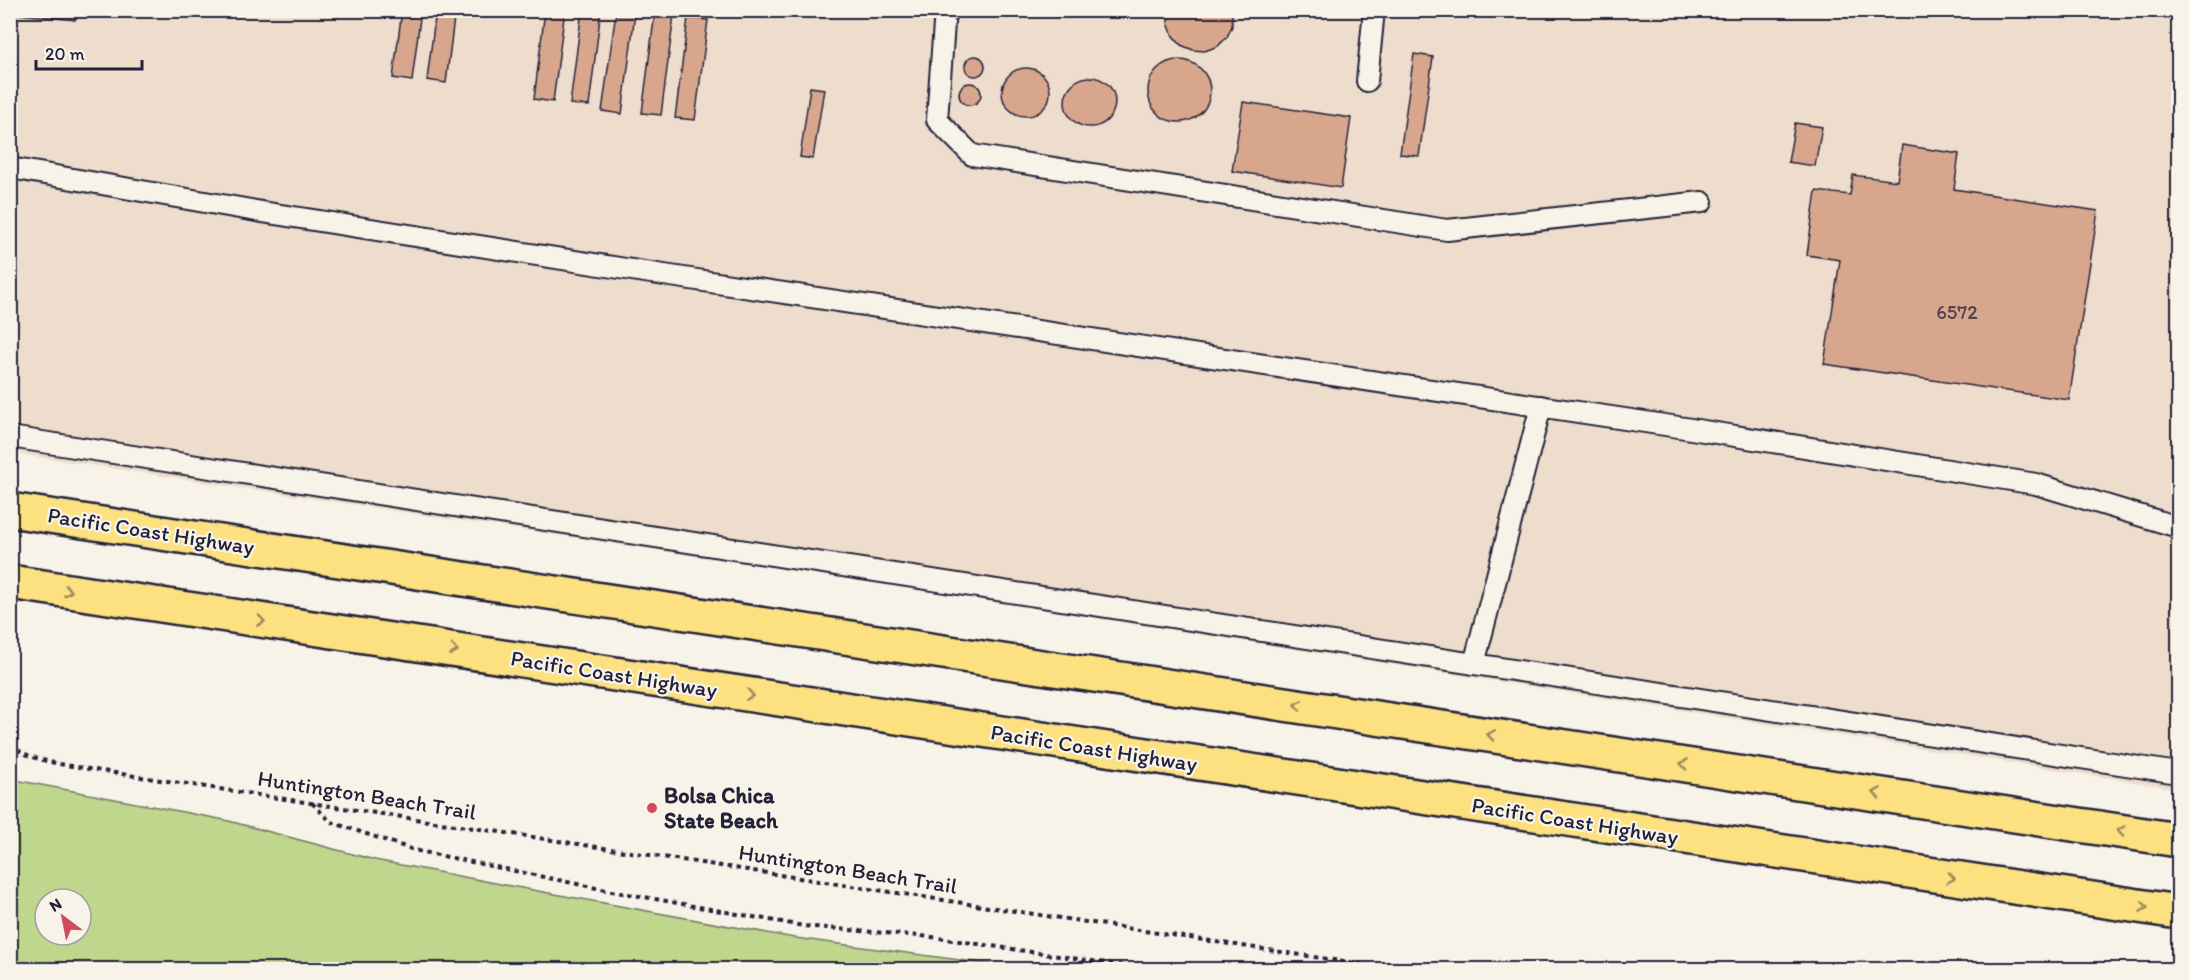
<svg xmlns="http://www.w3.org/2000/svg" width="2189" height="980" viewBox="0 0 2189 980" font-family="Itim,sans-serif">
  <rect width="100%" height="100%" fill="#f7f3e8"/>
  <filter id="ink" filterUnits="userSpaceOnUse"><feTurbulence type="fractalNoise" baseFrequency=".0167" numOctaves="2"/><feDisplacementMap in="SourceGraphic" scale="12" xChannelSelector="R" yChannelSelector="G"/><feConvolveMatrix kernelMatrix="1 2 1 2 8 2 1 2 1" color-interpolation-filters="sRGB"/></filter>
  <g filter="url(#ink)">
    <path fill="#eedccc" d="M10,11H2178V789L874,583L11,453Z"/>
    <path fill="#bfd68d" stroke="#707c64" stroke-width="1.5" fill-rule="evenodd" d="M10,779L225,820L375,860L516,887L795,938L1026,969H11ZM45,899H81V935H45Z"/>
    <g fill="#d8a68c" stroke="#22223b" stroke-width="1.5">
      <path d="M10,10H76L75,20L10,13Z"/>
      <path d="M328,10H349L348,14Z"/>
      <path d="M402,10H421L412,81L393,78Z"/>
      <path d="M436,10H455L446,83L427,80Z"/>
      <path d="M545,10H565L553,102L534,99Z"/>
      <path d="M582,10H601L589,106L570,104Z"/>
      <path d="M1232,10V26L1227,37L1218,46L1205,51L1193,50L1181,45L1173,36L1168,23L1169,10Z"/>
      <path d="M616,12L635,13L622,114L602,111Z"/>
      <path d="M655,12L674,15L661,115L642,113Z"/>
      <path d="M688,18L708,20L695,120L675,118Z"/>
      <path d="M1414,54L1433,57L1419,156L1400,154Z"/>
      <circle cx="975" cy="66" r="10"/>
      <circle cx="1179" cy="91" r="31"/>
      <circle cx="1026" cy="92" r="24"/>
      <circle cx="1090" cy="102" r="25"/>
      <circle cx="970" cy="94" r="11"/>
      <path d="M810,87L824,89L813,159L800,157Z"/>
      <path d="M1243,102L1351,118L1341,188L1232,171Z"/>
      <path d="M1795,123L1822,127L1815,166L1788,162Z"/>
      <path d="M1902,145L1959,154L1954,189L2098,211L2069,400L1824,364L1840,260L1807,255L1816,191L1850,195L1853,175L1897,181Z"/>
    </g>
    <g fill="none" stroke-linecap="round" stroke-linejoin="round">
      <g stroke="#22223b" stroke-width="24">
        <g id="lane">
          <path d="M945,10L937,120L972,155L1447,230L1702,202"/>
          <path d="M1367,81L1374,10"/>
          <path d="M10,168L262,212L664,275L1685,428L2036,484L2178,527"/>
          <path d="M10,437L2178,773"/>
          <path d="M1474,664L1541,406"/>
        </g>
      </g>
      <g stroke="#22223b" stroke-width="38">
        <g id="highway">
          <path d="M10,510L2178,840"/>
          <path d="M10,582L2178,912"/>
        </g>
      </g>
      <g stroke="#22223b" stroke-width="4" stroke-dasharray="4.5 4.5" stroke-linecap="butt">
        <path d="M10,744C31,762 63,764 89,769L1399,970"/>
        <path d="M312,803L331,822L414,850L606,890L803,926L932,937L1152,970"/>
      </g>
      <use href="#lane" stroke="#f7f3e8" stroke-width="20"/>
      <use href="#highway" stroke="#fde080" stroke-width="33"/>
    </g>
    <defs><path id="oneway-chevron" d="M-2-3.5L2.5 0L-2 3.5" fill="none" stroke-width="1.6" stroke-linecap="round" stroke-linejoin="round" transform="scale(1.5)"/></defs>
    <g stroke="#9a8a61">
      <use href="#oneway-chevron" transform="translate(68 591) rotate(9)"/>
      <use href="#oneway-chevron" transform="translate(261 621) rotate(9)"/>
      <use href="#oneway-chevron" transform="translate(454 650) rotate(9)"/>
      <use href="#oneway-chevron" transform="translate(750 695) rotate(9)"/>
      <use href="#oneway-chevron" transform="translate(1298 705) rotate(-171)"/>
      <use href="#oneway-chevron" transform="translate(1491 735) rotate(-171)"/>
      <use href="#oneway-chevron" transform="translate(1684 764) rotate(-171)"/>
      <use href="#oneway-chevron" transform="translate(1877 793) rotate(-171)"/>
      <use href="#oneway-chevron" transform="translate(2121 831) rotate(-171)"/>
      <use href="#oneway-chevron" transform="translate(1951 878) rotate(9)"/>
      <use href="#oneway-chevron" transform="translate(2144 907) rotate(9)"/>
    </g>
  </g>
  <circle fill="#d1495b" stroke="#f7f3e8" stroke-width="2" cx="652" cy="808" r="6"/>
  <g text-anchor="middle" dominant-baseline="central" stroke-width="4.5" stroke-linejoin="round" paint-order="stroke">
    <g font-size="20" fill="#50434f">
      <text x="1957" y="312">6572</text>
    </g>
    <g font-size="22" fill="#22223b" stroke="#f7f3e8">
      <text transform="translate(151 531) rotate(9)">Pacific Coast Highway</text>
      <text transform="translate(614 674) rotate(9)">Pacific Coast Highway</text>
      <text transform="translate(1094 748) rotate(9)">Pacific Coast Highway</text>
      <text transform="translate(367 795) rotate(9)">Huntington Beach Trail</text>
      <text transform="translate(1575 821) rotate(9)">Pacific Coast Highway</text>
      <text transform="translate(848 869) rotate(9)">Huntington Beach Trail</text>
    </g>
    <g font-size="22" font-weight="bold" fill="#22223b" stroke="#f7f3e8" text-anchor="start">
      <text x="664" y="795">Bolsa Chica<tspan x="664" dy="25">State Beach</tspan></text>
    </g>
  </g>
  <rect width="2189" height="980" fill="none" stroke="#f7f3e8" stroke-width="36"/>
  <rect x="18" y="18" width="2153" height="944" fill="none" stroke="#22223b" stroke-width="2" filter="url(#ink)"/>
  <g transform="translate(63 917) rotate(328)"><circle r="28" fill="#f7f3e8" stroke="#a29fa3" stroke-width="1.5"/>
  <path d="M0-4.5L10 22L0 15L-10 22Z" fill="#d1495b"/>
  <text y="-9" font-size="16" font-weight="bold" text-anchor="middle" fill="#22223b">N</text>
  </g>
  <path d="M36 60v9h106v-9" fill="none" stroke="#22223b" stroke-width="3"/>
  <text x="45" y="60" font-size="18" fill="#22223b" stroke="#f7f3e8" stroke-width="4.5" paint-order="stroke">20 m</text>
</svg>
